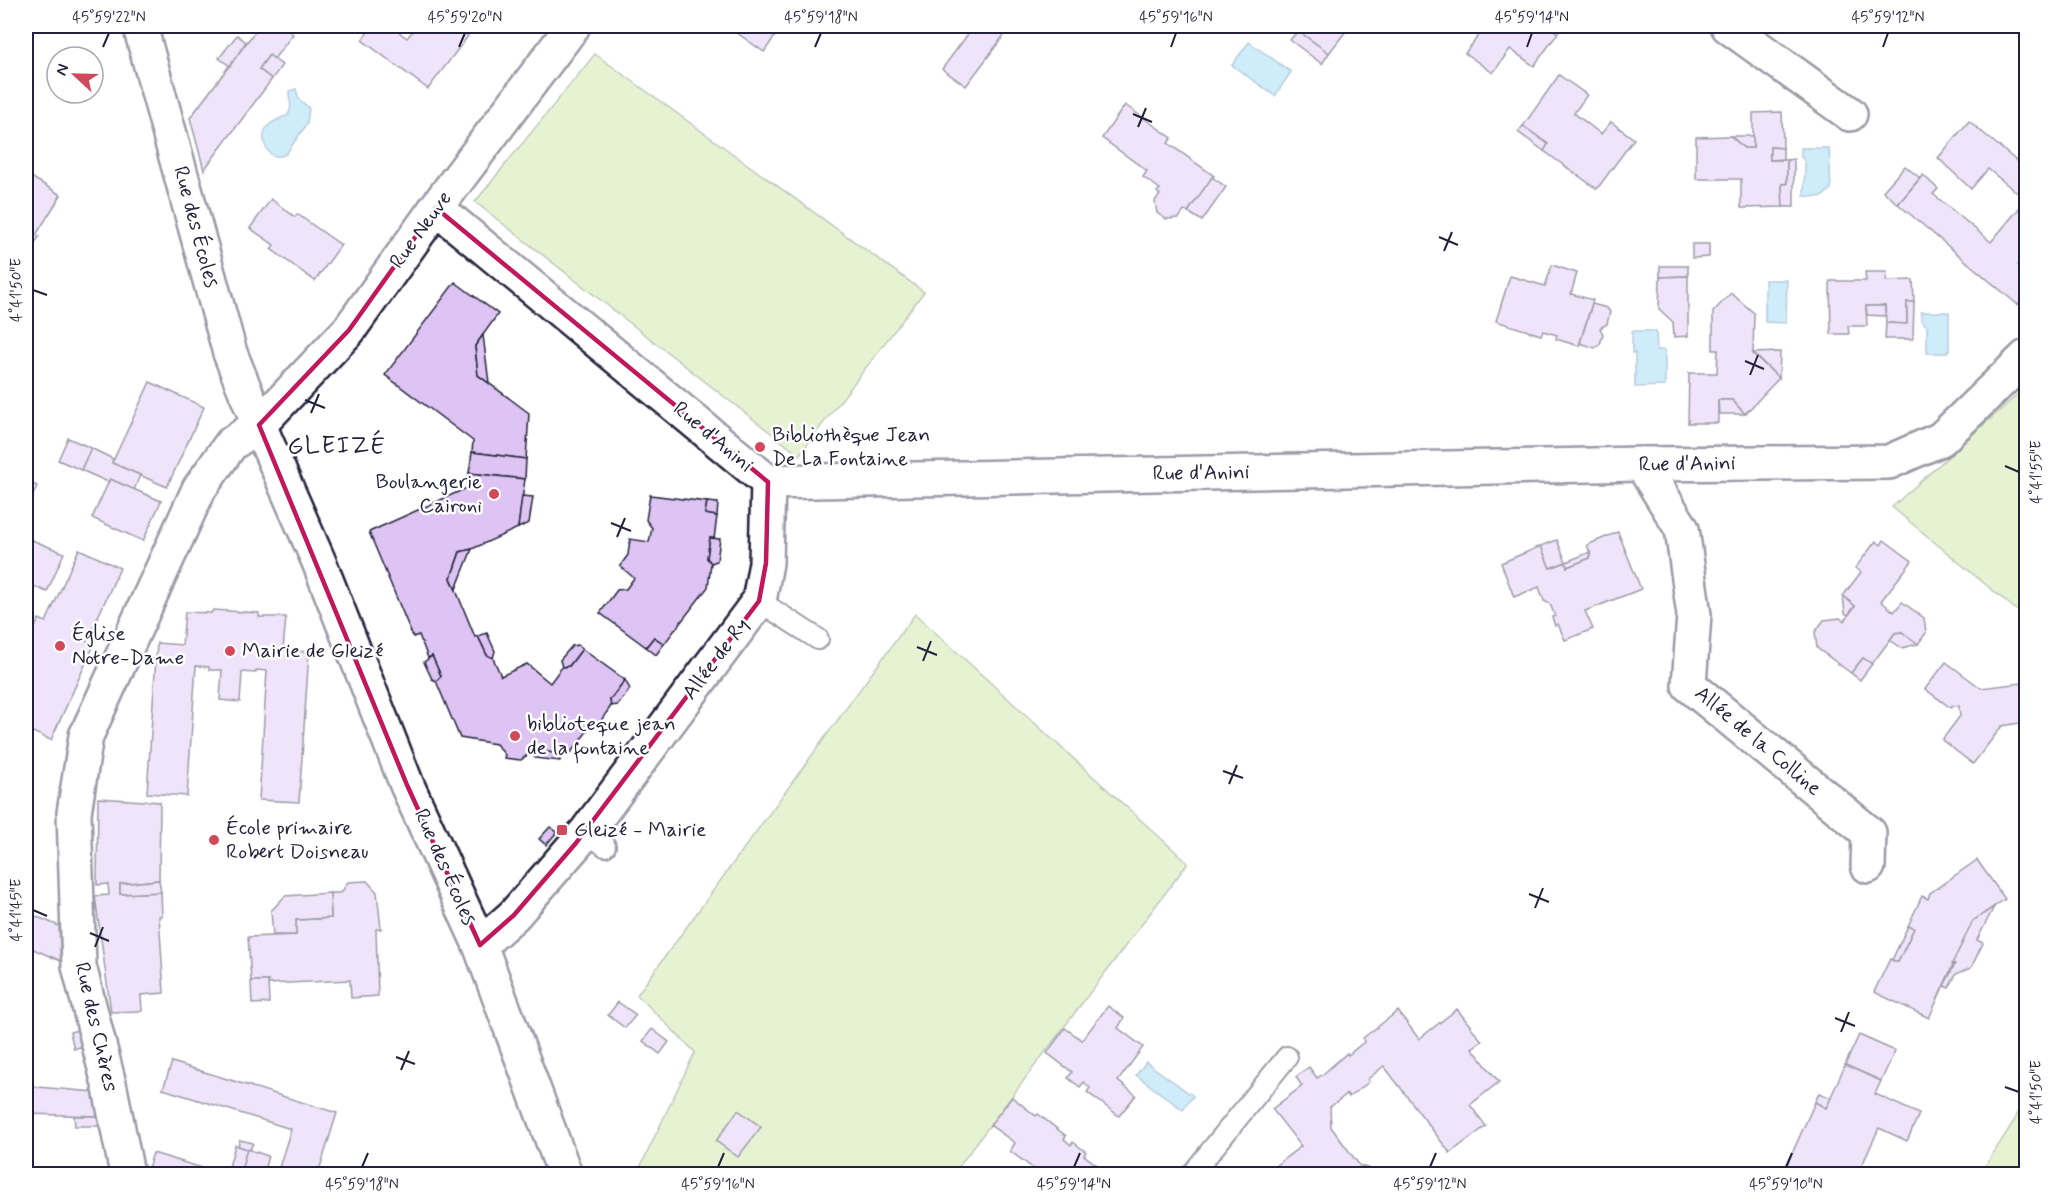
<svg xmlns="http://www.w3.org/2000/svg" width="2052" height="1200" viewBox="0 0 2052 1200" font-family="Mynerve,sans-serif">
  <rect width="100%" height="100%" fill="#fff"/>
  <filter id="ink" filterUnits="userSpaceOnUse"><feTurbulence type="fractalNoise" baseFrequency=".0167" numOctaves="2"/><feDisplacementMap in="SourceGraphic" scale="12" xChannelSelector="R" yChannelSelector="G"/><feConvolveMatrix kernelMatrix="1 2 1 2 8 2 1 2 1" color-interpolation-filters="sRGB"/></filter>
  <g filter="url(#ink)">
    <g fill="#c7e59c" stroke="#74846c" stroke-width="1.5">
      <path d="M595,54L924,292L799,455L475,202Z"/>
      <path d="M2026,387V618L1892,507Z"/>
      <path d="M915,614L1188,863L953,1174H637L695,1052L637,995Z"/>
      <path d="M2026,1078V1174H1980L2016,1118Z"/>
    </g>
    <g fill="#93d4f4" stroke="#668daa" stroke-width="1.5">
      <path d="M1249,42L1291,72L1275,96L1232,65Z"/>
      <path d="M296,89L299,99L309,108L307,124L286,154L281,156H273C264,149 259,133 270,124C275,120 282,118 288,115C294,105 288,100 289,91Z"/>
      <path d="M1801,148H1829L1831,189L1822,197L1804,196L1805,162L1801,157Z"/>
      <path d="M1765,280H1787L1786,323L1765,322Z"/>
      <path d="M1921,312H1949V350L1946,353H1927V326L1921,320Z"/>
      <path d="M1632,331H1656L1657,350H1665V386L1635,387V353H1632Z"/>
      <path d="M1146,1062L1193,1096L1183,1110L1136,1075Z"/>
    </g>
    <g fill="#ddc4f3" stroke="#22223b" stroke-width="1.5">
      <path d="M259,26H293L289,30L293,34L274,59L269,55L259,69L272,79L204,170L190,118Z"/>
      <path d="M372,26H391L407,38L417,26H454L468,36L428,89L362,40Z"/>
      <path d="M736,26H782L764,52L733,30Z"/>
      <path d="M974,26H1011L966,86L942,69Z"/>
      <path d="M1301,26H1350L1329,53L1298,31Z"/>
      <path d="M1469,26H1548L1558,33L1534,66L1510,49L1493,73L1465,53L1480,34Z"/>
      <path d="M1548,26H1563L1558,33Z"/>
      <path d="M1298,31L1329,53L1322,64L1290,40Z"/>
      <path d="M237,35L246,42L230,66L219,58Z"/>
      <path d="M269,55L282,65L272,79L259,69Z"/>
      <path d="M1559,75L1587,95L1574,113L1601,134L1611,122L1634,139L1597,189L1544,151L1548,144L1523,126Z"/>
      <path d="M1125,105L1172,138L1168,143L1214,176L1188,212L1184,211L1179,218L1166,219L1157,213L1155,201L1160,195L1157,192L1160,189L1143,177L1147,171L1102,138Z"/>
      <path d="M1782,112L1783,148L1770,147V160H1787V184H1782L1783,207L1741,208V179H1696V137L1731,136L1744,148H1753V113Z"/>
      <path d="M1969,121L2026,169V254L2018,265L2026,272V295L2018,305L1898,204L1923,175L1938,189L1933,194L1991,242L2026,200L1988,169L1971,189L1938,158Z"/>
      <path d="M1523,126L1548,144L1544,151L1518,132Z"/>
      <path d="M1731,136H1753V148H1744Z"/>
      <path d="M1770,147L1783,148V159L1770,160Z"/>
      <path d="M1794,159V207H1783L1782,184H1787V160Z"/>
      <path d="M1905,166L1920,178L1898,204L1883,191Z"/>
      <path d="M28,175L61,195L36,235L39,237L29,254L26,252V179Z"/>
      <path d="M1212,177L1226,187L1202,221L1188,212Z"/>
      <path d="M271,199L295,217L297,214L341,245L315,281L271,249L274,245L250,228Z"/>
      <path d="M1692,244H1709V257L1692,258Z"/>
      <path d="M1552,265L1577,273L1571,294L1593,300L1579,346L1556,339L1557,335L1543,331L1541,335L1496,321L1510,276L1545,286Z"/>
      <path d="M1660,266H1688V276L1660,277Z"/>
      <path d="M1865,272H1887L1886,281L1913,280L1914,302H1907V324L1886,323L1885,306H1866L1867,326H1848L1849,334H1831L1830,281H1866Z"/>
      <path d="M1688,276V336L1674,337L1673,322L1659,309L1660,277Z"/>
      <path d="M455,282L498,314L475,346L478,375L529,413L526,459L472,452L473,441L385,375Z"/>
      <path d="M1731,293L1754,313L1753,354L1779,378L1745,414L1732,400H1718V423H1688L1689,373H1717L1718,350H1713V312Z"/>
      <path d="M1907,302H1914L1913,339H1885L1886,323L1907,324Z"/>
      <path d="M1592,304L1607,308L1610,312L1607,324L1600,328L1603,334L1600,344L1595,348L1580,343Z"/>
      <path d="M1866,306H1885V316L1867,315Z"/>
      <path d="M483,335L489,383L478,375L475,346Z"/>
      <path d="M1780,352L1779,378L1753,353Z"/>
      <path d="M150,382L204,407L167,487L112,463Z"/>
      <path d="M1718,400H1732L1745,414H1719Z"/>
      <path d="M68,438L91,448L81,470L58,460Z"/>
      <path d="M91,448L113,459L112,463L140,475L134,490L110,479L108,482L81,470Z"/>
      <path d="M472,452L526,459L525,479L469,473Z"/>
      <path d="M469,473L525,479L518,528L472,549L460,552L451,578L475,637L478,636L487,655L493,658L501,676L527,664L550,683L562,667L569,666L582,649L625,680L610,700L611,706L596,728L592,725L568,756L534,750L521,760L504,758L505,755L496,744L460,738L436,681L441,676L432,656L428,658L419,635L413,637L369,532L467,488Z"/>
      <path d="M110,479L161,501L143,541L92,518Z"/>
      <path d="M26,481L37,486L26,512Z"/>
      <path d="M650,495L707,502L705,514L717,516L714,539L710,538L707,558L711,563L708,587L664,644L654,637L646,647L600,613L617,590L626,589L634,578L620,566L628,555L630,539L649,542L652,528L646,520Z"/>
      <path d="M522,496L533,497L529,523L518,528Z"/>
      <path d="M707,502L718,503L717,516L705,514Z"/>
      <path d="M1618,532L1641,589L1585,611L1593,629L1565,640L1558,624L1555,626L1552,617L1555,616L1550,604L1544,601L1539,587L1514,597L1501,563L1541,546L1550,568L1566,562L1567,567L1590,558V553L1587,545Z"/>
      <path d="M26,536L32,540L26,554Z"/>
      <path d="M710,538L720,539L717,561L711,563L707,558Z"/>
      <path d="M32,540L64,553L47,592L26,583V554Z"/>
      <path d="M1557,540L1566,562L1550,568L1541,546Z"/>
      <path d="M1884,540L1912,561L1881,601L1894,612L1902,602L1924,618L1926,633L1918,644L1902,632L1895,633L1872,664L1863,658L1851,673L1817,648L1815,632L1824,620L1840,618L1844,621L1855,606L1843,596L1861,572L1855,568L1876,541L1881,545Z"/>
      <path d="M79,549L120,568L87,641L94,645L51,740L26,729V647L39,619L46,622Z"/>
      <path d="M472,549L456,589L451,578L460,552Z"/>
      <path d="M1590,552V558L1567,567L1566,562Z"/>
      <path d="M1843,596L1855,606L1848,615L1845,613Z"/>
      <path d="M213,610L259,613V617H286L283,650L309,652L299,802L259,800L267,671L257,670L255,673L242,672L240,702L220,700L222,670H209V667L196,666L187,796L147,793L157,643L182,645L185,612L211,613Z"/>
      <path d="M1902,632L1918,644L1902,648L1890,640L1895,633Z"/>
      <path d="M487,633L495,651L493,658L487,655L478,636Z"/>
      <path d="M654,637L664,644L656,655L646,647Z"/>
      <path d="M578,645L582,649L569,666L562,667L560,660L572,646Z"/>
      <path d="M432,656L441,676L436,681L432,679L424,662Z"/>
      <path d="M1863,658L1872,664L1860,680L1851,673Z"/>
      <path d="M1946,662L1981,688L2022,683L2026,722L2002,726L1973,764L1942,740L1960,716L1959,706H1952L1951,708L1925,689Z"/>
      <path d="M625,680L630,689L618,705L611,706L610,700Z"/>
      <path d="M534,750L561,754L560,761L535,758L530,752Z"/>
      <path d="M98,798L160,802L159,880L120,884V894L161,892L162,916H159L164,993L141,995L142,1011L111,1012L95,896L109,895L108,884L97,885Z"/>
      <path d="M550,827L557,832L546,845L539,839Z"/>
      <path d="M1977,860L2005,899L1973,921L1929,1018L1874,992L1890,959L1898,962L1914,928L1908,926L1922,896L1928,899L1930,893Z"/>
      <path d="M159,880L161,892L120,894V884Z"/>
      <path d="M367,881L377,892L381,929H376L378,996L351,998L350,980L268,984V981H251L248,937L296,935V920L331,918L330,893H341L348,882Z"/>
      <path d="M330,893L331,918L296,920V935H273L271,911L285,896Z"/>
      <path d="M1994,907L1977,940L1983,943L1971,968L1956,974L1949,988L1944,986L1955,964H1952L1973,921Z"/>
      <path d="M26,912L59,926L61,961L26,946Z"/>
      <path d="M1908,926L1914,928L1898,962L1892,960Z"/>
      <path d="M251,981H268L269,1003L252,1004Z"/>
      <path d="M618,1002L636,1015L625,1028L608,1015Z"/>
      <path d="M1108,1006L1124,1018L1118,1028L1143,1047L1118,1081L1136,1095L1119,1116L1087,1092L1090,1088L1084,1082L1080,1087L1068,1078L1072,1072L1047,1053L1065,1028L1082,1040Z"/>
      <path d="M1457,1009L1482,1041L1472,1048L1499,1082L1470,1105L1486,1126L1450,1153L1384,1066L1368,1079L1369,1082L1349,1097L1347,1094L1330,1107L1331,1127L1360,1166L1378,1171L1380,1174H1281L1275,1166L1301,1146L1272,1109L1302,1086L1296,1077L1309,1067L1317,1078L1322,1075L1347,1053L1348,1055L1364,1042L1363,1038L1398,1011L1419,1039Z"/>
      <path d="M652,1029L669,1042L660,1054L643,1041Z"/>
      <path d="M78,1030L83,1046L74,1049L70,1032Z"/>
      <path d="M1859,1035L1895,1051L1881,1081L1845,1065Z"/>
      <path d="M172,1062L337,1113L318,1174H277L291,1129L163,1089Z"/>
      <path d="M1845,1065L1881,1081L1875,1094L1919,1114L1907,1141L1879,1128L1858,1174H1783L1815,1102L1826,1108Z"/>
      <path d="M26,1086L94,1092L100,1116L26,1114Z"/>
      <path d="M1819,1093L1831,1098L1826,1108L1815,1102Z"/>
      <path d="M1012,1097L1036,1116L1038,1114L1066,1136L1064,1139L1071,1145L1073,1142L1086,1152L1084,1155L1109,1174H1046L1040,1170L1038,1172L1010,1151L1015,1143L990,1125Z"/>
      <path d="M738,1110L761,1127L738,1157L716,1141Z"/>
      <path d="M74,1116H100L102,1126H75Z"/>
      <path d="M240,1140L253,1143L250,1150L238,1146Z"/>
      <path d="M235,1145L247,1149L240,1174H227Z"/>
      <path d="M247,1149L268,1156L263,1174H240Z"/>
      <path d="M153,1153L222,1174H146Z"/>
      <path d="M42,1172L114,1174H42Z"/>
    </g>
    <g fill="none" stroke-linecap="round" stroke-linejoin="round">
      <g stroke="#22223b" stroke-width="24">
        <g id="service">
          <path d="M759,601L818,639"/>
          <path d="M587,831L605,846"/>
          <path d="M1192,1174L1287,1057"/>
        </g>
      </g>
      <g stroke="#22223b" stroke-width="38">
        <g id="minor">
          <path d="M140,26L230,353L259,425L319,562L407,785L480,945L565,1174"/>
          <path d="M1728,26L1850,114"/>
          <path d="M436,208L768,482L1642,464L1889,462L1941,439L2026,357"/>
          <path d="M1642,464L1682,529L1694,615L1689,685L1869,833L1868,866"/>
          <path d="M480,945L514,915L587,831L759,601L766,563L768,482"/>
          <path d="M127,1174L110,1088L79,966L74,813L86,736L199,489L231,444L259,425L349,330L436,208L573,26"/>
        </g>
      </g>
      <use href="#service" stroke="#fff" stroke-width="20"/>
      <use href="#minor" stroke="#fff" stroke-width="33"/>
    </g>
  </g>
  <path d="M0 0H2052V1200H0ZM436,208L768,482L766,563L759,601L576,843L514,915L480,945L407,785L259,425L349,330Z" fill="#fff" fill-opacity=".55" fill-rule="evenodd"/>
  <path fill="none" stroke="#c2185b" stroke-width="4.5" stroke-linejoin="round" d="M436,208L768,482L766,563L759,601L576,843L514,915L480,945L407,785L259,425L349,330Z"/>
  <path fill="none" stroke="#22223b" stroke-width="2" d="M103,47L109,33M459,47L465,33M815,47L821,33M1171,47L1176,33M1527,47L1532,33M1883,47L1888,33M1133,114L1152,122M1138,127L1146,108M1439,237L1458,245M1444,251L1452,232M33,290L47,295M1745,361L1764,369M1750,375L1758,355M305,400L325,408M311,413L319,394M2005,466L2019,472M611,523L631,531M617,537L625,518M917,647L937,655M923,661L931,641M1223,771L1243,778M1229,784L1237,765M1529,894L1549,902M1535,908L1543,888M33,910L47,916M90,933L109,941M95,947L103,927M1835,1018L1855,1026M1841,1032L1849,1012M396,1057L415,1064M401,1070L409,1051M2005,1087L2019,1092M362,1167L368,1153M718,1167L724,1153M1074,1167L1080,1153M1430,1167L1436,1153M1786,1167L1792,1153"/>
  <g fill="#d1495b" stroke="#fff" stroke-width="2">
    <circle cx="760" cy="447" r="6"/>
    <circle cx="494" cy="494" r="6"/>
    <circle cx="60" cy="646" r="6"/>
    <circle cx="230" cy="651" r="6"/>
    <circle cx="515" cy="736" r="6"/>
    <rect x="556" y="824" width="12" height="12" rx="3"/>
    <circle cx="214" cy="840" r="6"/>
  </g>
  <g text-anchor="middle" dominant-baseline="central" stroke-width="5" stroke-linejoin="round" paint-order="stroke">
    <g font-size="21" fill="#22223b" stroke="#fff">
      <text transform="translate(196 227) rotate(75)">Rue des Écoles</text>
      <text transform="translate(421 230) rotate(-54)">Rue Neuve</text>
      <text transform="translate(713 437) rotate(40)">Rue d'Anini</text>
      <text transform="translate(1687 464) rotate(-1)">Rue d'Anini</text>
      <text transform="translate(1201 473) rotate(-1)">Rue d'Anini</text>
      <text transform="translate(716 659) rotate(-53)">Allée de Ry</text>
      <text transform="translate(1758 741) rotate(40)">Allée de la Colline</text>
      <text transform="translate(445 867) rotate(66)">Rue des Écoles</text>
      <text transform="translate(96 1027) rotate(77)">Rue des Chères</text>
    </g>
    <g font-size="21" fill="#22223b" stroke="#fff" text-anchor="start">
      <text x="772" y="435">Bibliothèque Jean<tspan x="772" dy="24">De La Fontaine</tspan></text>
      <text x="482" y="482" text-anchor="end">Boulangerie<tspan x="482" dy="24">Caironi</tspan></text>
      <text x="72" y="634">Église<tspan x="72" dy="24">Notre-Dame</tspan></text>
      <text x="242" y="651">Mairie de Gleizé</text>
      <text x="527" y="724">biblioteque jean<tspan x="527" dy="24">de la fontaine</tspan></text>
      <text x="226" y="828">École primaire<tspan x="226" dy="24">Robert Doisneau</tspan></text>
      <text x="574" y="830">Gleizé - Mairie</text>
    </g>
    <g font-size="24" letter-spacing="1.5" fill="#22223b" stroke="#fff">
      <text x="337" y="446">GLEIZÉ</text>
    </g>
  </g>
  <rect width="2052" height="1200" fill="none" stroke="#fff" stroke-width="66"/>
  <g transform="translate(75 75) rotate(292)"><circle r="28" fill="#ffffff" stroke="#a7a7b1" stroke-width="1.5"/>
  <path d="M0-4.5L10 22L0 15L-10 22Z" fill="#d1495b"/>
  <text y="-9" font-size="16" font-weight="bold" text-anchor="middle" fill="#22223b">N</text>
  </g>
  <rect x="33" y="33" width="1986" height="1134" fill="none" stroke="#22223b" stroke-width="2"/>
  <g font-size="15" text-anchor="middle" fill="#22223b">
    <text x="109" y="22">45°59'22"N</text>
    <text x="465" y="22">45°59'20"N</text>
    <text x="821" y="22">45°59'18"N</text>
    <text x="1176" y="22">45°59'16"N</text>
    <text x="1532" y="22">45°59'14"N</text>
    <text x="1888" y="22">45°59'12"N</text>
    <text transform="translate(16 290) rotate(-90)" y="5">4°41'50"E</text>
    <text transform="translate(2036 472) rotate(-90)" y="5">4°41'55"E</text>
    <text transform="translate(16 910) rotate(-90)" y="5">4°41'45"E</text>
    <text transform="translate(2036 1092) rotate(-90)" y="5">4°41'50"E</text>
    <text x="362" y="1189">45°59'18"N</text>
    <text x="718" y="1189">45°59'16"N</text>
    <text x="1074" y="1189">45°59'14"N</text>
    <text x="1430" y="1189">45°59'12"N</text>
    <text x="1786" y="1189">45°59'10"N</text>
  </g>
</svg>
